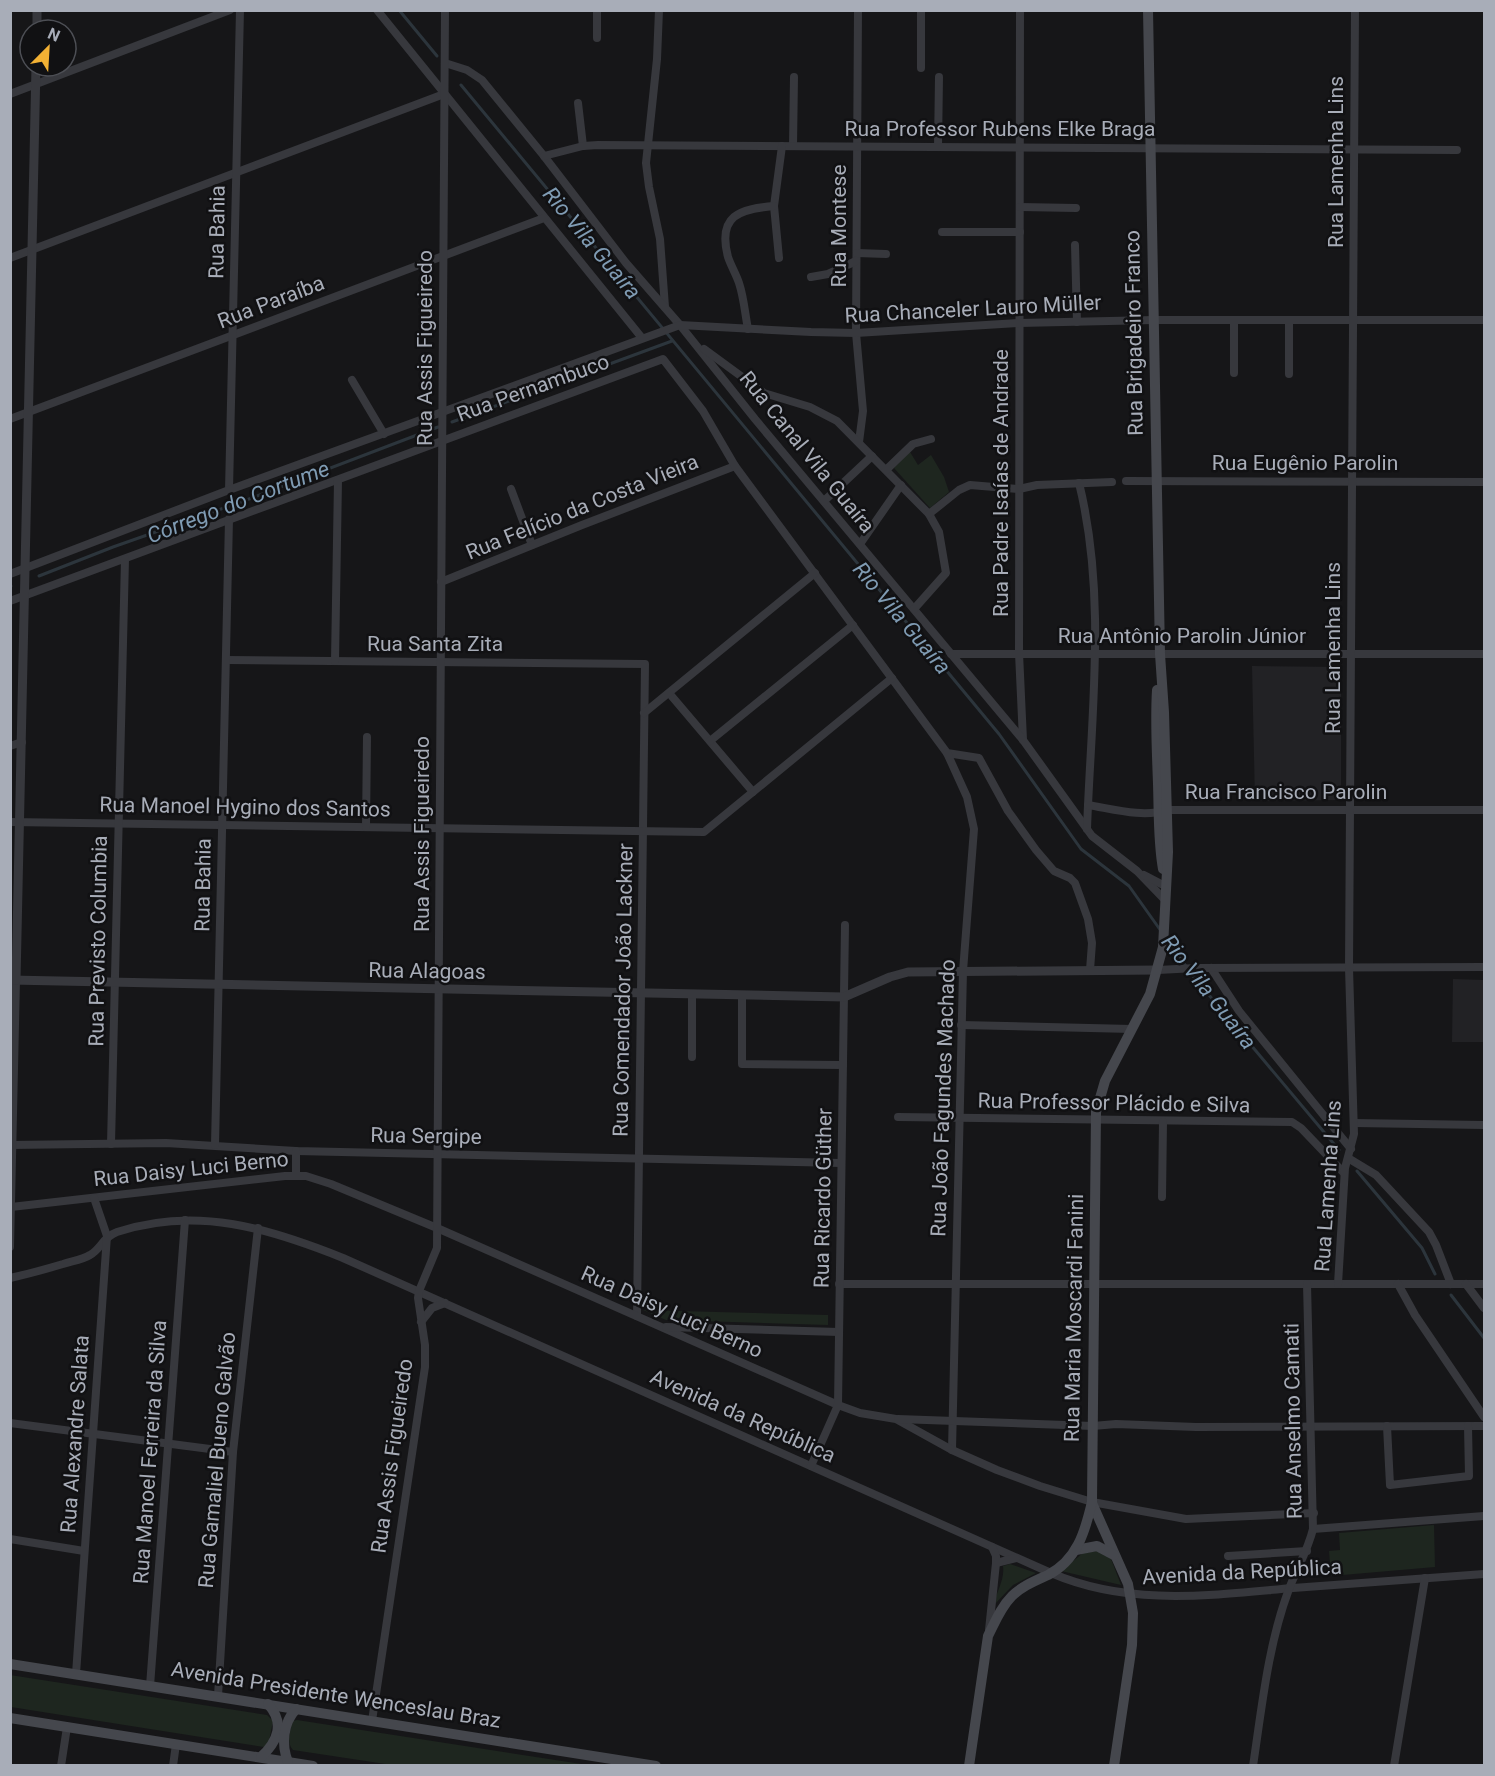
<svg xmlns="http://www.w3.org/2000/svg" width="1495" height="1776" viewBox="0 0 1495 1776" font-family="Roboto,sans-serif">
  <rect width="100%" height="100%" fill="#161618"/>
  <g fill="#222225">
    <path d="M1252,666L1341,667V800L1255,801Z"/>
    <path d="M1453,979L1484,980V1042H1452Z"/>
  </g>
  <g fill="#1e261f">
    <path d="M910,452L918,465L931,455L944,477L949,492L930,508L894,468Z"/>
    <path d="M643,1310L828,1315V1325L666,1320Z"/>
    <path d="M1434,1525L1435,1567L1331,1576L1329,1551L1340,1550L1339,1533Z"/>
    <path d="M1098,1551L1111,1559L1121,1585L1061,1571L1083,1553Z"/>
    <path d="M1010,1564L1036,1573L1013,1585L994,1605C996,1592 1005,1580 1003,1566Z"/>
    <path d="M10,1675L267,1715L273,1721L269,1741L264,1747L11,1707Z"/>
    <path d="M297,1720L588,1765H392L293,1750C286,1743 290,1730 293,1721Z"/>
  </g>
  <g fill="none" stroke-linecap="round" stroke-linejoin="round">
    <g stroke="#2c353c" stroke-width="3">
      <path d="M399,10L437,56"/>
      <path d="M461,85L999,734L1081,849L1129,886L1161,931"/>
      <path d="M452,422L672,341"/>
      <path d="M39,576L113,547L241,502L438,427"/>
      <path d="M10,586H11"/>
      <path d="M1166,938L1193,976L1339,1150"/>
      <path d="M1357,1171L1422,1248L1435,1274"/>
      <path d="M1451,1295L1484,1338"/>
    </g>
    <g stroke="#37383d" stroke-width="8">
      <path d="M377,10L642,338"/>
      <path d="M597,10V38"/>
      <path d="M659,10L657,59L646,163L649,187L660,239L665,307"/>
      <path d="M858,10L856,333L863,411L859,442"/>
      <path d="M921,10V68"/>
      <path d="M1020,10L1019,653L1023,740"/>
      <path d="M445,63L467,70L482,80L544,156L626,263L680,325L755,419L1023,740L1092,836L1137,871L1165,900"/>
      <path d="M10,94L230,10"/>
      <path d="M578,103L583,146"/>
      <path d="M793,146L794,77"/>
      <path d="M938,147L939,77"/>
      <path d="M544,156L583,146L598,145L1457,150"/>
      <path d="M1020,207L1076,208"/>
      <path d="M942,232H1020"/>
      <path d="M1075,245L1077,322"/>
      <path d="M857,253L886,254"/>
      <path d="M10,258L444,94"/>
      <path d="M779,258L774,206L782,146"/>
      <path d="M811,277L828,274L856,261"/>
      <path d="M1234,320V373"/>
      <path d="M1289,320V374"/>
      <path d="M748,329C745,314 744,298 739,283C736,274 731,266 728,257C717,215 740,209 774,206"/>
      <path d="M704,349L764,393L810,407L837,421L929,514L939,532L946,573L914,609"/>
      <path d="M352,380L384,434"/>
      <path d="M10,419L544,218"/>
      <path d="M886,470L913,444L931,439"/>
      <path d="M1126,481L1484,482"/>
      <path d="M1079,483C1107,596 1091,715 1087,829"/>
      <path d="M511,489L532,545"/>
      <path d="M229,490L240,10"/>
      <path d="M824,501L872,456"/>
      <path d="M929,514L959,490L970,485L1019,489L1037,485L1112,482"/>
      <path d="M860,544L901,485"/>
      <path d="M10,574L229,490L680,325L811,332L856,333L1019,323L1154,320H1484"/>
      <path d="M441,582L582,525L735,466"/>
      <path d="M10,601L663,359L703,411L735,466L947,753L979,758L1008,811L1036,850L1054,871L1070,878L1075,883L1088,919L1092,943L1090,970"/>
      <path d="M951,654H1484"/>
      <path d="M226,660L645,664L637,1316"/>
      <path d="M335,661L338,480"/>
      <path d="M669,693L753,792"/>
      <path d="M644,713L815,573"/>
      <path d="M710,741L853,625"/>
      <path d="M10,746L22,742"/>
      <path d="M947,753L967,797L974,829L963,971L952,1450"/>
      <path d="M1088,805C1113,809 1143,818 1167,810H1484"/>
      <path d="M10,822L704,832L892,678"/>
      <path d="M366,827L367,737"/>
      <path d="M1144,875L1165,886"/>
      <path d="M1211,968L1239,1011L1351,1149"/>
      <path d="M1158,970L1196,968L1484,967"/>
      <path d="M742,995V1064L843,1065"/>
      <path d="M961,1025L1132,1029"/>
      <path d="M692,1057V994"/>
      <path d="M898,1117L1292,1122L1301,1128L1344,1173"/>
      <path d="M1354,1123L1484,1125"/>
      <path d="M111,1144L125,559"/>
      <path d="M10,1145L166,1143L296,1151L841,1163"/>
      <path d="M215,1145L229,519"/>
      <path d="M1348,1158L1376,1175L1429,1232L1436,1245L1451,1284"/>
      <path d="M296,1175V1151"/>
      <path d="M1162,1197L1163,1122"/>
      <path d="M11,1207L285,1176H306L331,1184L437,1228L838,1405L860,1413L896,1419L952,1450L997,1470L1040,1486L1092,1502L1186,1519L1314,1513"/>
      <path d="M10,1247L16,980"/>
      <path d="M10,1278C28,1274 46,1269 63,1264C72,1261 82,1260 90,1255C101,1249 103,1237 117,1232C197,1206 268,1228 343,1258L1051,1573C1130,1607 1211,1595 1293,1588C1357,1583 1421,1579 1484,1574"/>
      <path d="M839,1284H1484"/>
      <path d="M1338,1284L1345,1168L1354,1134L1349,968L1355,10"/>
      <path d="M1398,1284L1415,1315L1484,1417"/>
      <path d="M1466,1284L1484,1308"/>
      <path d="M421,1322L432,1308L445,1303"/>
      <path d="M666,1327L839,1332"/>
      <path d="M898,1419L1093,1426L1116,1424L1196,1427L1484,1426"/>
      <path d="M10,1423L233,1452"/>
      <path d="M1387,1426L1390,1485L1469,1476L1468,1426"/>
      <path d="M811,1466L838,1405L845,925"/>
      <path d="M1313,1529L1484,1516"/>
      <path d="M10,1539L84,1551"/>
      <path d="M1228,1556L1307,1551"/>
      <path d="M996,1563L1016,1558"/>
      <path d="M989,1630L996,1563V1556L992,1547"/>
      <path d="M76,1674L107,1236L94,1198"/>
      <path d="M150,1686L185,1220"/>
      <path d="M218,1696L233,1452L258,1228"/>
      <path d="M372,1721L425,1367V1345L418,1298L419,1291L437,1248L445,10"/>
      <path d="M61,1766L67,1727"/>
      <path d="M173,1766L176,1744"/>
      <path d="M1253,1766C1262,1706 1268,1645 1289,1589C1297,1568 1308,1550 1313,1529L1307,1284"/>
      <path d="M1394,1766L1425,1578"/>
    </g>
    <g stroke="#37383d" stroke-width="9">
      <path d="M37,30V10"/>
      <path d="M10,980L844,997L890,977L908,972L1158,970"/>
      <path d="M16,980L36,66"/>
    </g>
    <g stroke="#45474d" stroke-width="10">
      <path d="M1157,690C1155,721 1157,753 1158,784C1159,813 1158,841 1163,869"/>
      <path d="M1092,1503L1128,1584L1133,1613L1132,1645L1114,1766"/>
      <path d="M1076,1550L1097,1546L1114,1555"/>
      <path d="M10,1664L656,1766"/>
      <path d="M10,1718L313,1766"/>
      <path d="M261,1757C278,1741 285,1723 268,1704"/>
      <path d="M288,1762C281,1744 283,1723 296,1709"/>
      <path d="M969,1766L988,1636C995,1622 1001,1607 1012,1596C1022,1586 1035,1581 1048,1575C1077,1560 1085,1532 1092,1502L1096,1112L1105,1081L1150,994L1163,947L1168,852L1164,712L1160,654L1148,10"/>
    </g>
  </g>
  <g text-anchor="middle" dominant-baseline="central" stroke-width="5" stroke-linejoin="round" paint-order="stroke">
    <g font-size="21" fill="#a8adb8" stroke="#111113">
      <text x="1000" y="129">Rua Professor Rubens Elke Braga</text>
      <text transform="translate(1336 162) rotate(-90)">Rua Lamenha Lins</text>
      <text transform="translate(839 226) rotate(-90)">Rua Montese</text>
      <text transform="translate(217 232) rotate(-89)">Rua Bahia</text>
      <text transform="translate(271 302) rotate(-21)">Rua Paraíba</text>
      <text transform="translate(973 309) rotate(-3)">Rua Chanceler Lauro Müller</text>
      <text transform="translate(1134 333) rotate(-91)">Rua Brigadeiro Franco</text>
      <text transform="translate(425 348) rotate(-90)">Rua Assis Figueiredo</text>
      <text transform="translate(533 388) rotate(-20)">Rua Pernambuco</text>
      <text transform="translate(807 452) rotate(51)">Rua Canal Vila Guaíra</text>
      <text x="1305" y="463">Rua Eugênio Parolin</text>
      <text transform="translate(1001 483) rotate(-90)">Rua Padre Isaías de Andrade</text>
      <text transform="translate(582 507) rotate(-22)">Rua Felício da Costa Vieira</text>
      <text x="1182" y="636">Rua Antônio Parolin Júnior</text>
      <text x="435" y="644">Rua Santa Zita</text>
      <text transform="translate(1333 648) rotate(-90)">Rua Lamenha Lins</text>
      <text x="1286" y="792">Rua Francisco Parolin</text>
      <text transform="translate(245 807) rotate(1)">Rua Manoel Hygino dos Santos</text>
      <text transform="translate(422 834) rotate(-90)">Rua Assis Figueiredo</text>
      <text transform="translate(203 885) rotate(-89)">Rua Bahia</text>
      <text transform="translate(98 941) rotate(-89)">Rua Previsto Columbia</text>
      <text transform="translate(427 971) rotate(1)">Rua Alagoas</text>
      <text transform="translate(623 990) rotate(-89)">Rua Comendador João Lackner</text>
      <text transform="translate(943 1098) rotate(-88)">Rua João Fagundes Machado</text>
      <text transform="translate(1114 1103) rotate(1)">Rua Professor Plácido e Silva</text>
      <text transform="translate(426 1136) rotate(1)">Rua Sergipe</text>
      <text transform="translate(191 1169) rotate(-6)">Rua Daisy Luci Berno</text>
      <text transform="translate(1328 1186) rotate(-86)">Rua Lamenha Lins</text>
      <text transform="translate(823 1198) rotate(-89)">Rua Ricardo Güther</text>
      <text transform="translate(672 1312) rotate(24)">Rua Daisy Luci Berno</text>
      <text transform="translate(1074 1318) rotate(-89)">Rua Maria Moscardi Fanini</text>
      <text transform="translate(743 1416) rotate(24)">Avenida da República</text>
      <text transform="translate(1293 1421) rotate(-91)">Rua Anselmo Camati</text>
      <text transform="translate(75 1434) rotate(-86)">Rua Alexandre Salata</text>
      <text transform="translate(150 1452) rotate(-86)">Rua Manoel Ferreira da Silva</text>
      <text transform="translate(392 1456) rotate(-82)">Rua Assis Figueiredo</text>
      <text transform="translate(217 1460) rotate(-85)">Rua Gamaliel Bueno Galvão</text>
      <text transform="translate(1242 1572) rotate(-3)">Avenida da República</text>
      <text transform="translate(336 1695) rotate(9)">Avenida Presidente Wenceslau Braz</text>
    </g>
    <g font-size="22" font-style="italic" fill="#7f9bb3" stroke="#111113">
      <text transform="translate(592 243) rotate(50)">Rio Vila Guaíra</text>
      <text transform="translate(238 502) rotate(-21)">Córrego do Cortume</text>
      <text transform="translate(902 618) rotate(50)">Rio Vila Guaíra</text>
      <text transform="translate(1209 992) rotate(52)">Rio Vila Guaíra</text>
    </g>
  </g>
  <rect width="1495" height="1776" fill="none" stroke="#a8adb8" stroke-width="24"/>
  <g transform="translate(48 48) rotate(24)"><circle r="28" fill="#111113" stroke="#4d4f55" stroke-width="1.5"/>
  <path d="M0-4.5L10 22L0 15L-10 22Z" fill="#f2b134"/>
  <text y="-9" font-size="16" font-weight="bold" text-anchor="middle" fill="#a8adb8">N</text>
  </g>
</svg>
